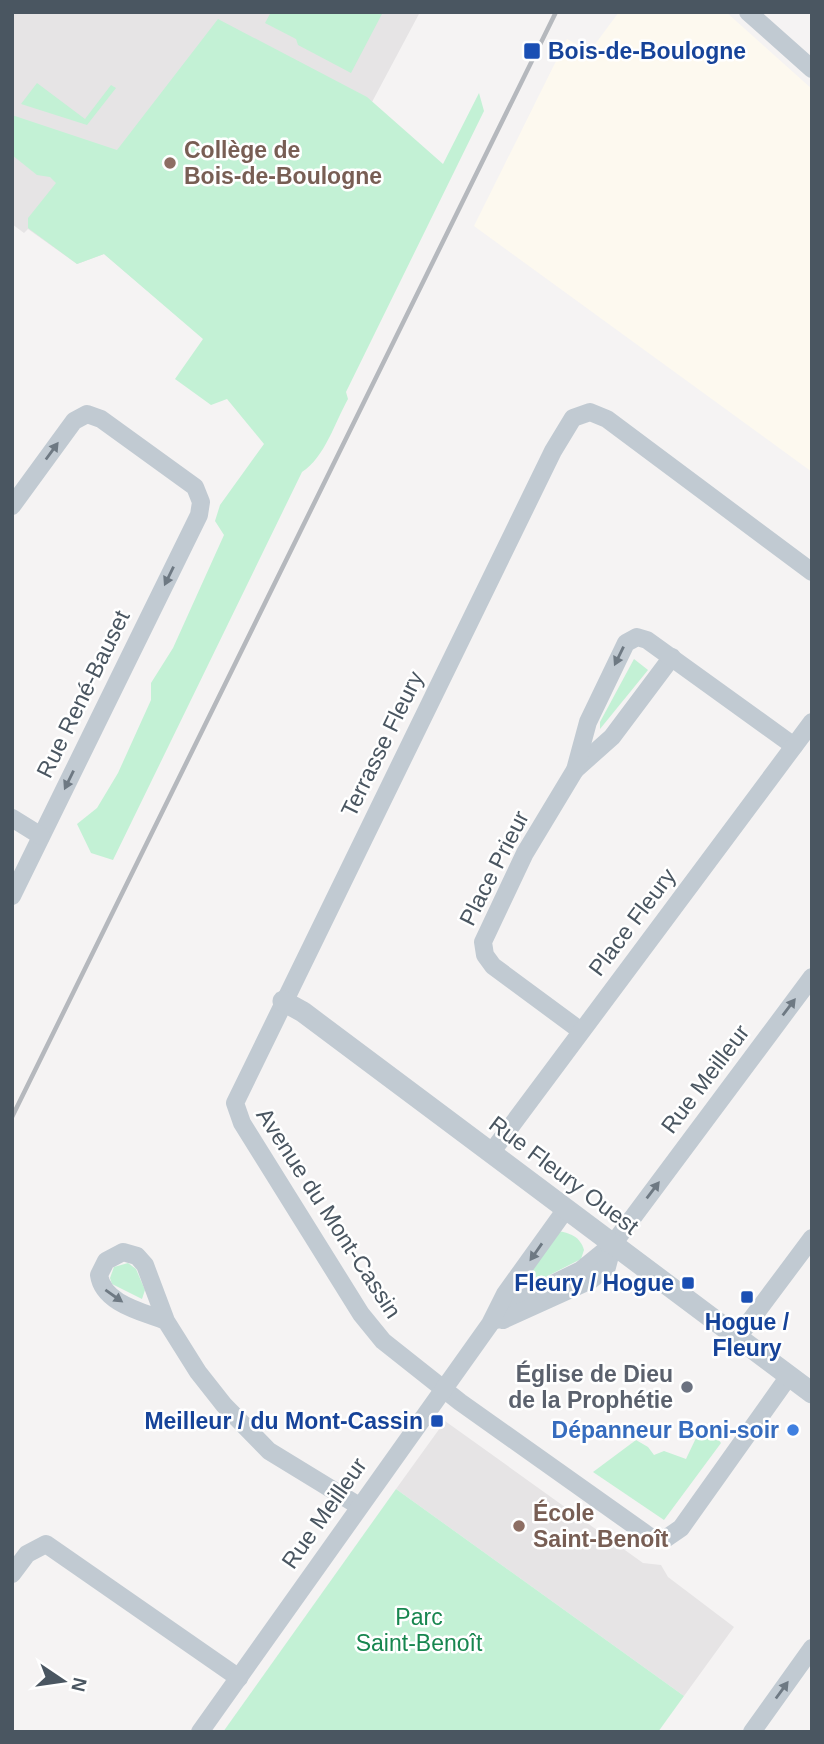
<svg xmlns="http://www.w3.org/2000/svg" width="824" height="1744" viewBox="0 0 824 1744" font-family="Helvetica,sans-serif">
  <rect width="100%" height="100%" fill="#f5f3f3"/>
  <path fill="#fdf9ef" d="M619,12H726L812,89V472L474,226L567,39L590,51Z"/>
  <g fill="#e6e4e5">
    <path d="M12,12H420L372,102L204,339L104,254L77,264L28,229L24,233L12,224Z"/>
    <path d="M445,1421L643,1563L661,1565L668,1577L734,1627L684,1696L396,1489Z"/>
  </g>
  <g fill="#c3f1d5">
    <path d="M271,12H383L351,73L298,45L296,39L265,23Z"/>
    <path d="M218,19L367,97L443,164L479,93L484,111L346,392L348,399C335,422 325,457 302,472L113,860L91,853L77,824L97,808L118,773L151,700V683L173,648L224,535L215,521L220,505L264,444L227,399L211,405L175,379L203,339L104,254L77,264L28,228V218L56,183L50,177L37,175L12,155V115L117,150Z"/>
    <path d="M37,83L85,119L111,85L116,88L87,125L21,104Z"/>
    <path d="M634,659L648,670L600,729V722Z"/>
    <path d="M558,1231C569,1233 580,1236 584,1250L581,1259L528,1286L525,1279Z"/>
    <path d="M128,1263L136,1269L145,1290L142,1299L112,1284L110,1278L114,1267Z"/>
    <path d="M711,1430L721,1443L664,1520L593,1472L636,1440L648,1447L654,1455L664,1451L686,1459L696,1438Z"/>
    <path d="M396,1489L684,1696L658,1732H223Z"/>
  </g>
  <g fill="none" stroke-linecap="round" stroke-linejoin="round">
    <g stroke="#c1cad2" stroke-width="18">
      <path d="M748,12L812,69"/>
      <path d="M12,506L74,421L87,414L101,419L195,487L201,502L199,515L12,896"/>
      <path d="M575,770L612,737L672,657"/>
      <path d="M12,818L41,836"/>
      <path d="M581,1031L493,966L485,955L483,942L525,853L575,770L588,722L626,643L637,637L647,640L794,746"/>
      <path d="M491,1153L812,722"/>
      <path d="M496,1320L520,1300L581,1270L613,1244L812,977"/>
      <path d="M503,1320L591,1280L607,1267L613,1244"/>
      <path d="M166,1321C144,1312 103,1304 99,1275L106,1261L123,1252L137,1256L145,1265L166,1321L198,1372L224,1405L269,1451L359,1506"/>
      <path d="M738,1337L812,1238"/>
      <path d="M789,1376L681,1528L665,1539L649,1536L460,1402L383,1341L361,1314L242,1123L235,1103L553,451L573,418L590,412L607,419L812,572"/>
      <path d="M12,1574L27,1554L46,1544L239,1678"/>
      <path d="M200,1732L490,1324L505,1294L566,1209"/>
      <path d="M752,1732L812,1648"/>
    </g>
    <path stroke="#c1cad2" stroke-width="21" d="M283,1001L303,1012L812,1393"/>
    <path stroke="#b5b8bd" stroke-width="4.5" d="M12,1117L556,12"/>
  </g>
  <defs><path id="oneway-solid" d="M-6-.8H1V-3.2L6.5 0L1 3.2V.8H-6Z" transform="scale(1.75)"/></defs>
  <g fill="#6e7983">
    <use href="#oneway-solid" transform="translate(52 451) rotate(-54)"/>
    <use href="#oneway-solid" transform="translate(169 576) rotate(116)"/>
    <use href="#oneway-solid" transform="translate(619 656) rotate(116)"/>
    <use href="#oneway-solid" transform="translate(69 780) rotate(116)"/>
    <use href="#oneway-solid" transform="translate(789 1007) rotate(-53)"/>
    <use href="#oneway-solid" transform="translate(653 1190) rotate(-53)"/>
    <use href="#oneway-solid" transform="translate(536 1252) rotate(125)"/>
    <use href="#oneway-solid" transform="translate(114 1296) rotate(35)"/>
    <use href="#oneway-solid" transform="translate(782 1690) rotate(-54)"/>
  </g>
  <g fill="#1a4fb4" stroke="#fff" stroke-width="2.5">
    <rect x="523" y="42" width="18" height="18" rx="3.5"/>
    <rect x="681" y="1276" width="14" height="14" rx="3.5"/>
    <rect x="740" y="1290" width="14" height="14" rx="3.5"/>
    <rect x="430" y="1414" width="14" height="14" rx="3.5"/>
  </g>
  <g fill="#8d6e63" stroke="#fff" stroke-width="2.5">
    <circle cx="170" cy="163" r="7"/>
    <circle cx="519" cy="1526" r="7"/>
  </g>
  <circle fill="#6b7280" stroke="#fff" stroke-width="2.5" cx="687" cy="1387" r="7"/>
  <circle fill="#3f7fe0" stroke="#fff" stroke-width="2.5" cx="793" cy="1430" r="7"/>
  <g text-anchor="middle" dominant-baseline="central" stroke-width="5" stroke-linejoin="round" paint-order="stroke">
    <g font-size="23" font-weight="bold" fill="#164399" stroke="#fff" text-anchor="end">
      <text x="548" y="51" text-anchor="start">Bois-de-Boulogne</text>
      <text x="674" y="1283">Fleury / Hogue</text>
      <text x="747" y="1322" text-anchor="middle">Hogue /<tspan x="747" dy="26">Fleury</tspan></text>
      <text x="423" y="1421">Meilleur / du Mont-Cassin</text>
    </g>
    <g font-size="23" font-weight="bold" fill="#785e54" stroke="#fff" text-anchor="start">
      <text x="184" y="150">Collège de<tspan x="184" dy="26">Bois-de-Boulogne</tspan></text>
      <text x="533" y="1513">École<tspan x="533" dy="26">Saint-Benoît</tspan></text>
    </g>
    <g font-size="23" fill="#4a5661" stroke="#fff">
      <text transform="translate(83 694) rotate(-64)">Rue René-Bauset</text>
      <text transform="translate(382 744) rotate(-64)">Terrasse Fleury</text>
      <text transform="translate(494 868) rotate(-63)">Place Prieur</text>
      <text transform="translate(632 922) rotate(-53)">Place Fleury</text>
      <text transform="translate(705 1079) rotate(-53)">Rue Meilleur</text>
      <text transform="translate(564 1175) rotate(37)">Rue Fleury Ouest</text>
      <text transform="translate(329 1213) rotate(57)">Avenue du Mont-Cassin</text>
      <text transform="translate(324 1513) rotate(-55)">Rue Meilleur</text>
    </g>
    <g font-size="23" font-weight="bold" fill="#5b616d" stroke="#fff" text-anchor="end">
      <text x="673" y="1374">Église de Dieu<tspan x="673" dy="26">de la Prophétie</tspan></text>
    </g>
    <g font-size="23" font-weight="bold" fill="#366cbe" stroke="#fff" text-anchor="end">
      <text x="779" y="1430">Dépanneur Boni-soir</text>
    </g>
    <g font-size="23" fill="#17864f" stroke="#fff">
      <text x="419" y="1617">Parc<tspan x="419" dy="26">Saint-Benoît</tspan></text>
    </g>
  </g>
  <rect width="824" height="1744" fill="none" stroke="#4a5661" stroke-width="28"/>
  <g transform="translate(63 1681) rotate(103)" stroke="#ffffff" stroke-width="5" paint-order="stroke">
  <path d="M0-5L12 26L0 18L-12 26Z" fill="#4a5661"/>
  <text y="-10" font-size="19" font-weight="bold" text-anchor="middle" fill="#4a5661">N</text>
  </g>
</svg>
